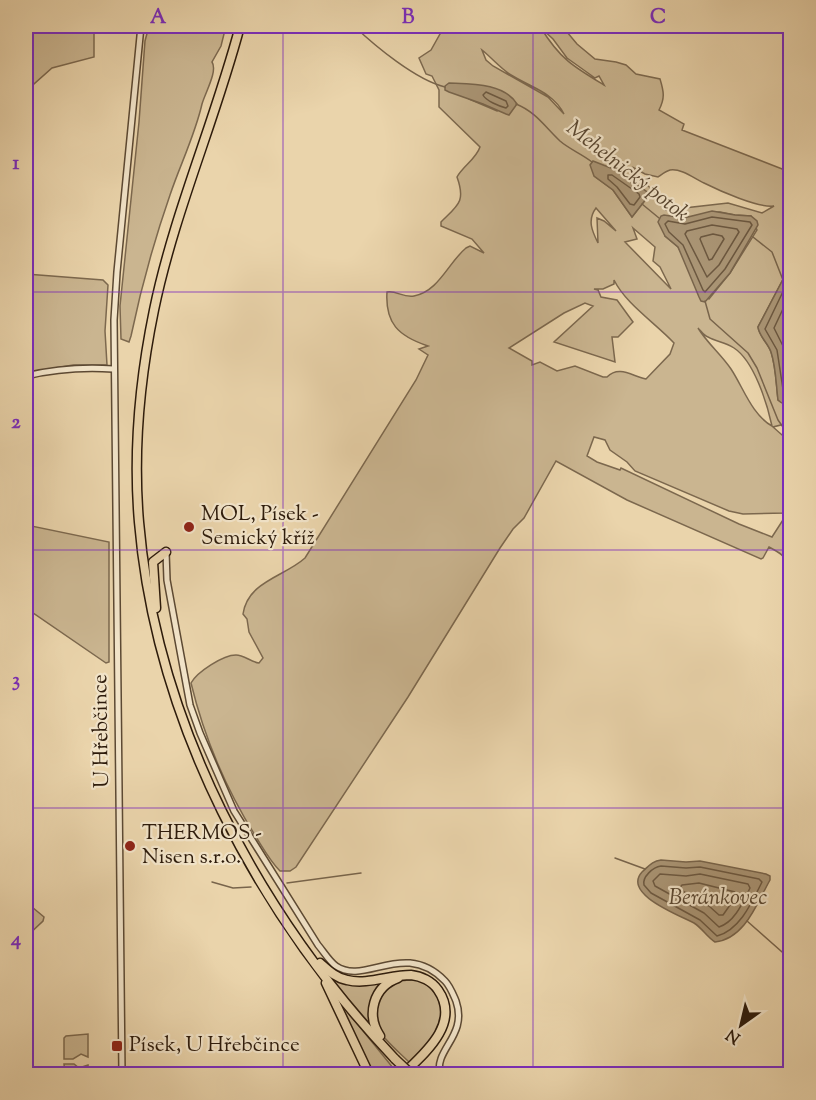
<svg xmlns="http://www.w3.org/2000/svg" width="816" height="1100" viewBox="0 0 816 1100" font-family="'Sorts Mill Goudy',serif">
  <rect width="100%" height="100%" fill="#ead4ab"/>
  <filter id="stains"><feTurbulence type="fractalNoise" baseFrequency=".00333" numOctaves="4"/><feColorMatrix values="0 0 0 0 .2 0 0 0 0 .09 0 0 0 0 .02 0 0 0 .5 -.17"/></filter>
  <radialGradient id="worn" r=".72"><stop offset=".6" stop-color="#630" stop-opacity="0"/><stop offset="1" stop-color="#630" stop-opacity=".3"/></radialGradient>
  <g fill="#cab590" stroke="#7c684e" stroke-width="1.5" fill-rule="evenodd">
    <path d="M26,26H94V57L52,68L26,91Z"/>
    <path d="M149,26H226L221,46L212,62C218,71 205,93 202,104C195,135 180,165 170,195C154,241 141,288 131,336L129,342L121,339L120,306L139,122L145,41Z"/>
    <path d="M452,26H469L471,30V26H562L577,44L595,59L616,62L626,65L636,74L660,79C664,92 665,98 659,110L684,124L682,130L790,172V266L758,327C759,337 768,343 771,352C776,367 776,384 778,400L786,405L790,403V436L785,424L773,427L790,442V506L785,513L743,514L729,511L635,471L627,462L610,450L605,440L594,437L587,456L597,462L620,470L621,468L739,524L772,537L790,509V566C782,554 782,554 769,547L763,558L761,559L627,500L556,461L524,518L513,529L500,548L408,697L296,867L290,871H280C270,861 263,848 256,837C226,789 204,737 191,683C197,672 223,655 236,655C244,655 251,662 259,663L263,658L249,632L247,619L243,614C248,581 284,577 305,558L416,380L428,355L419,349L428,346C398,336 385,323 387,292C396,290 403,298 414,296C439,291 448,263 466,248L470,246L484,253L472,239L441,226V222C458,205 466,202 457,177C463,166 476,159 480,147L439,107V90L432,76L426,74L419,58L431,50L440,34ZM541,28L553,39L567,58L595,78L599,76L604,85C574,67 560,59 541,28ZM482,50C492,58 500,68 511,75C530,87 553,92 564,114L548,97L493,66L486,60ZM471,85L489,87L502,92L497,111L469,99ZM634,168L645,174L658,177C661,175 666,171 670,170C681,168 695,179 704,183C720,191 758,208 774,206L762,213L728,203L666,210L668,206C656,191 644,186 634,168ZM594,176L650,193V194L632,217L613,190ZM596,208L616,231L604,221L597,218L598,243C592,231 587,220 596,208ZM720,212L735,215L751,216L757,230L730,273L709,299L678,247L665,236L677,217C691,219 705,213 720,212ZM633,228L655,247L653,261L660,267L671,289L625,242L637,239ZM614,280C626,304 654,322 674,343L670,354L646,379C632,376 619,365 607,377H603L575,366L557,371L540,362L532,365V361L509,348L564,313L585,303L593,306L554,342L615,362L612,337H618L633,322L617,300L601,297L598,290L594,289H603L614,284ZM698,328C701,331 704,336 708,337C717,342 725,342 734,348C754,361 767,403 772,426C752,415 743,387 731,369C721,354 707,343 698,328Z"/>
    <path d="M26,274L103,280L108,285L105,331L107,365H73L26,373Z"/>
    <path d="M26,380H28L29,391L31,526L109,542V662L106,663L26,608Z"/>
    <path d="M26,902L44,917L43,921L26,937Z"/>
    <path d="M334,978L381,982C372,997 368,1006 369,1023L332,980Z"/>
    <path d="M407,980C411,980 417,979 421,981C439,986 446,1015 438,1030C431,1042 420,1052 410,1063C400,1053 385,1041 378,1029C371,1014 379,990 393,983C397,981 403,981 407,980Z"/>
    <path d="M338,1000L398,1074H373Z"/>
    <path d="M88,1034V1057L81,1054L73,1059H64V1038L66,1036Z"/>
    <path d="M64,1064H74L79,1068L88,1065L89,1074H65Z"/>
  </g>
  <g fill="#aa9575" stroke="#78644b" stroke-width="1.5">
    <path d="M449,83C471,84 504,83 517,104L509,115L506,114L483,104L449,92L445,90V86Z"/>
    <path d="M593,161L616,170L650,194L632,217L613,190L594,176L590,165Z"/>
    <path d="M712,211L735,215L751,216L757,221L758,225L730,273L705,302L701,301L699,297L678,247L665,236L658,222L661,216L664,215L684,218Z"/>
    <path d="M790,266V403C785,405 782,404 778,400C776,384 776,367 771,352C768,343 759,336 758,327Z"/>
    <path d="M661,860L686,862L700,861L766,874L770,876V880C757,903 745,939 715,942C707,937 702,928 694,923C679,915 622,894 642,872C649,866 652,861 661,860Z"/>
  </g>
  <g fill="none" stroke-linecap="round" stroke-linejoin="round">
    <g stroke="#6c5840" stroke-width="1.5">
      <path d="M486,92L506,101L508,106L506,108C499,106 486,101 483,95Z"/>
      <path d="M608,175H612L639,194L640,197L634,205L630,204L617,187L608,179Z"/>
      <path d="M712,217L750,222L752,225L725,269L705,292L703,290L683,245L669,232L665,224L668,221L685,224Z"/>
      <path d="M712,225L737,229L739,232L719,265L707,277L685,234L687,231Z"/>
      <path d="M713,234L722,236L724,239L712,259L709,260L700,239L701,237Z"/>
      <path d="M790,277L765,329L777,350L784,396L790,398"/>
      <path d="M790,294L774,328L784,348L790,389"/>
      <path d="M661,866L686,868L700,867L759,879L762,882C752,902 740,930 717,936L700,920L651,893L644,885C642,877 653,867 661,866Z"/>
      <path d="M660,874L686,876L700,874L748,884L750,888C743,902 735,922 719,927L704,913L655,886L653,881Z"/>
      <path d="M699,883L735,892L730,905L723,915H719L709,906L679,889L682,885Z"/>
    </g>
    <g stroke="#78644b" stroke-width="1.5">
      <path d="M354,26C375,46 416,80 445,87"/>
      <path d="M516,104C536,112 545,127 560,141C569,149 582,154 592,162"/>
      <path d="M642,204L659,218"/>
      <path d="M753,237L772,252L783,280"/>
      <path d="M705,301L710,319L748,353L757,368L778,420L790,437"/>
      <path d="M615,858L645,869"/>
      <path d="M212,882L233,888L251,887"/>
      <path d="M287,883L361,873"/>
      <path d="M747,921L790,959"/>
    </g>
    <g stroke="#5c4933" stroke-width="8">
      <g id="minor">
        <path d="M26,376C55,369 83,367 113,369"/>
        <path d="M166,552L167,580L190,705L200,733L234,811L318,945C324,952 329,961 336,966C365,986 404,939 445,981C450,986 453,994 456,1001C468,1036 434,1049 440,1074"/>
        <path d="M122,1074L114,320L117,272L141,26"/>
      </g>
    </g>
    <g stroke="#2d1b0b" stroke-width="11">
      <g id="primary">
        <path d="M240,26C215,121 174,213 154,310C140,378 133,452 139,522C156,723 258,914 395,1059"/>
        <path d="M156,608L153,562L166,552"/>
        <path d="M320,963C328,970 336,978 347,980C367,985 390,975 411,975C421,976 432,981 438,990C461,1023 425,1053 403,1074"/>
        <path d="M326,983L369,1074"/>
        <path d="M380,1036C366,1015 373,987 398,978"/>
      </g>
    </g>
    <use href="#minor" stroke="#f1e3c8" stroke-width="5"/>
    <use href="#primary" stroke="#ead4ab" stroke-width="8"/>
    <g stroke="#2d1b0b" stroke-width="11" stroke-linecap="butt">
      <path id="primary-bridge" d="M395,1059L411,1074"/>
    </g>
    <use href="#primary-bridge" stroke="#ead4ab" stroke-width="8"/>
  </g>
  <path fill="none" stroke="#7b2cbf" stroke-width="1.5" stroke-opacity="0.55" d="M283,26V1074M533,26V1074M26,292H790M26,550H790M26,808H790"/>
  <g fill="#8f2418" stroke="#f1e3c8" stroke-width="2">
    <circle cx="189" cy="527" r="6"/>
    <circle cx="130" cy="846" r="6"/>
    <rect x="111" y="1040" width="12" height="12" rx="3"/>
  </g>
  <g text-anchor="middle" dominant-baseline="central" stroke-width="4.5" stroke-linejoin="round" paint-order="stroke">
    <g font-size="21" fill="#2d1b0b" stroke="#f1e3c8" text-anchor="start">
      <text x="201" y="515">MOL, Písek -<tspan x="201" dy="24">Semický kříž</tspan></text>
      <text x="142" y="834">THERMOS -<tspan x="142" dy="24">Nisen s.r.o.</tspan></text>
      <text x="129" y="1046">Písek, U Hřebčince</text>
    </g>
    <g font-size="21" fill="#2d1b0b" stroke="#f1e3c8">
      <text transform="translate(102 731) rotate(-91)">U Hřebčince</text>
    </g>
    <g font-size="22" font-style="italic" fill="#594630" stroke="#f1e3c8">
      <text transform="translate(627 172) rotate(38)">Mehelnický potok</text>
      <text x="718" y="899">Beránkovec</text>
    </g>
  </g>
  <rect width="816" height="1100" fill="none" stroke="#ead4ab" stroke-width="66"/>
  <g transform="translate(741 1025) rotate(214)" stroke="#f1e3c8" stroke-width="4.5" paint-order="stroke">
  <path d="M0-4.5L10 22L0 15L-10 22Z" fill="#2d1b0b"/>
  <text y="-9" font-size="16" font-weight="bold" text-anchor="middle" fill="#2d1b0b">N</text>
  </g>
  <rect x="33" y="33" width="750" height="1034" fill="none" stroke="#7b2cbf" stroke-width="2"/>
  <g font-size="20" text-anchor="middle" font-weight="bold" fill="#7b2cbf">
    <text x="158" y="23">A</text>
    <text x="408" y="23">B</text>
    <text x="658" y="23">C</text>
    <text x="16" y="169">1</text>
    <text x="16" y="428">2</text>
    <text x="16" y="686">3</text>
    <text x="16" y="945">4</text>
  </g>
  <rect width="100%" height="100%" filter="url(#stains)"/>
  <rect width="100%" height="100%" fill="url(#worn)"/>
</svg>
